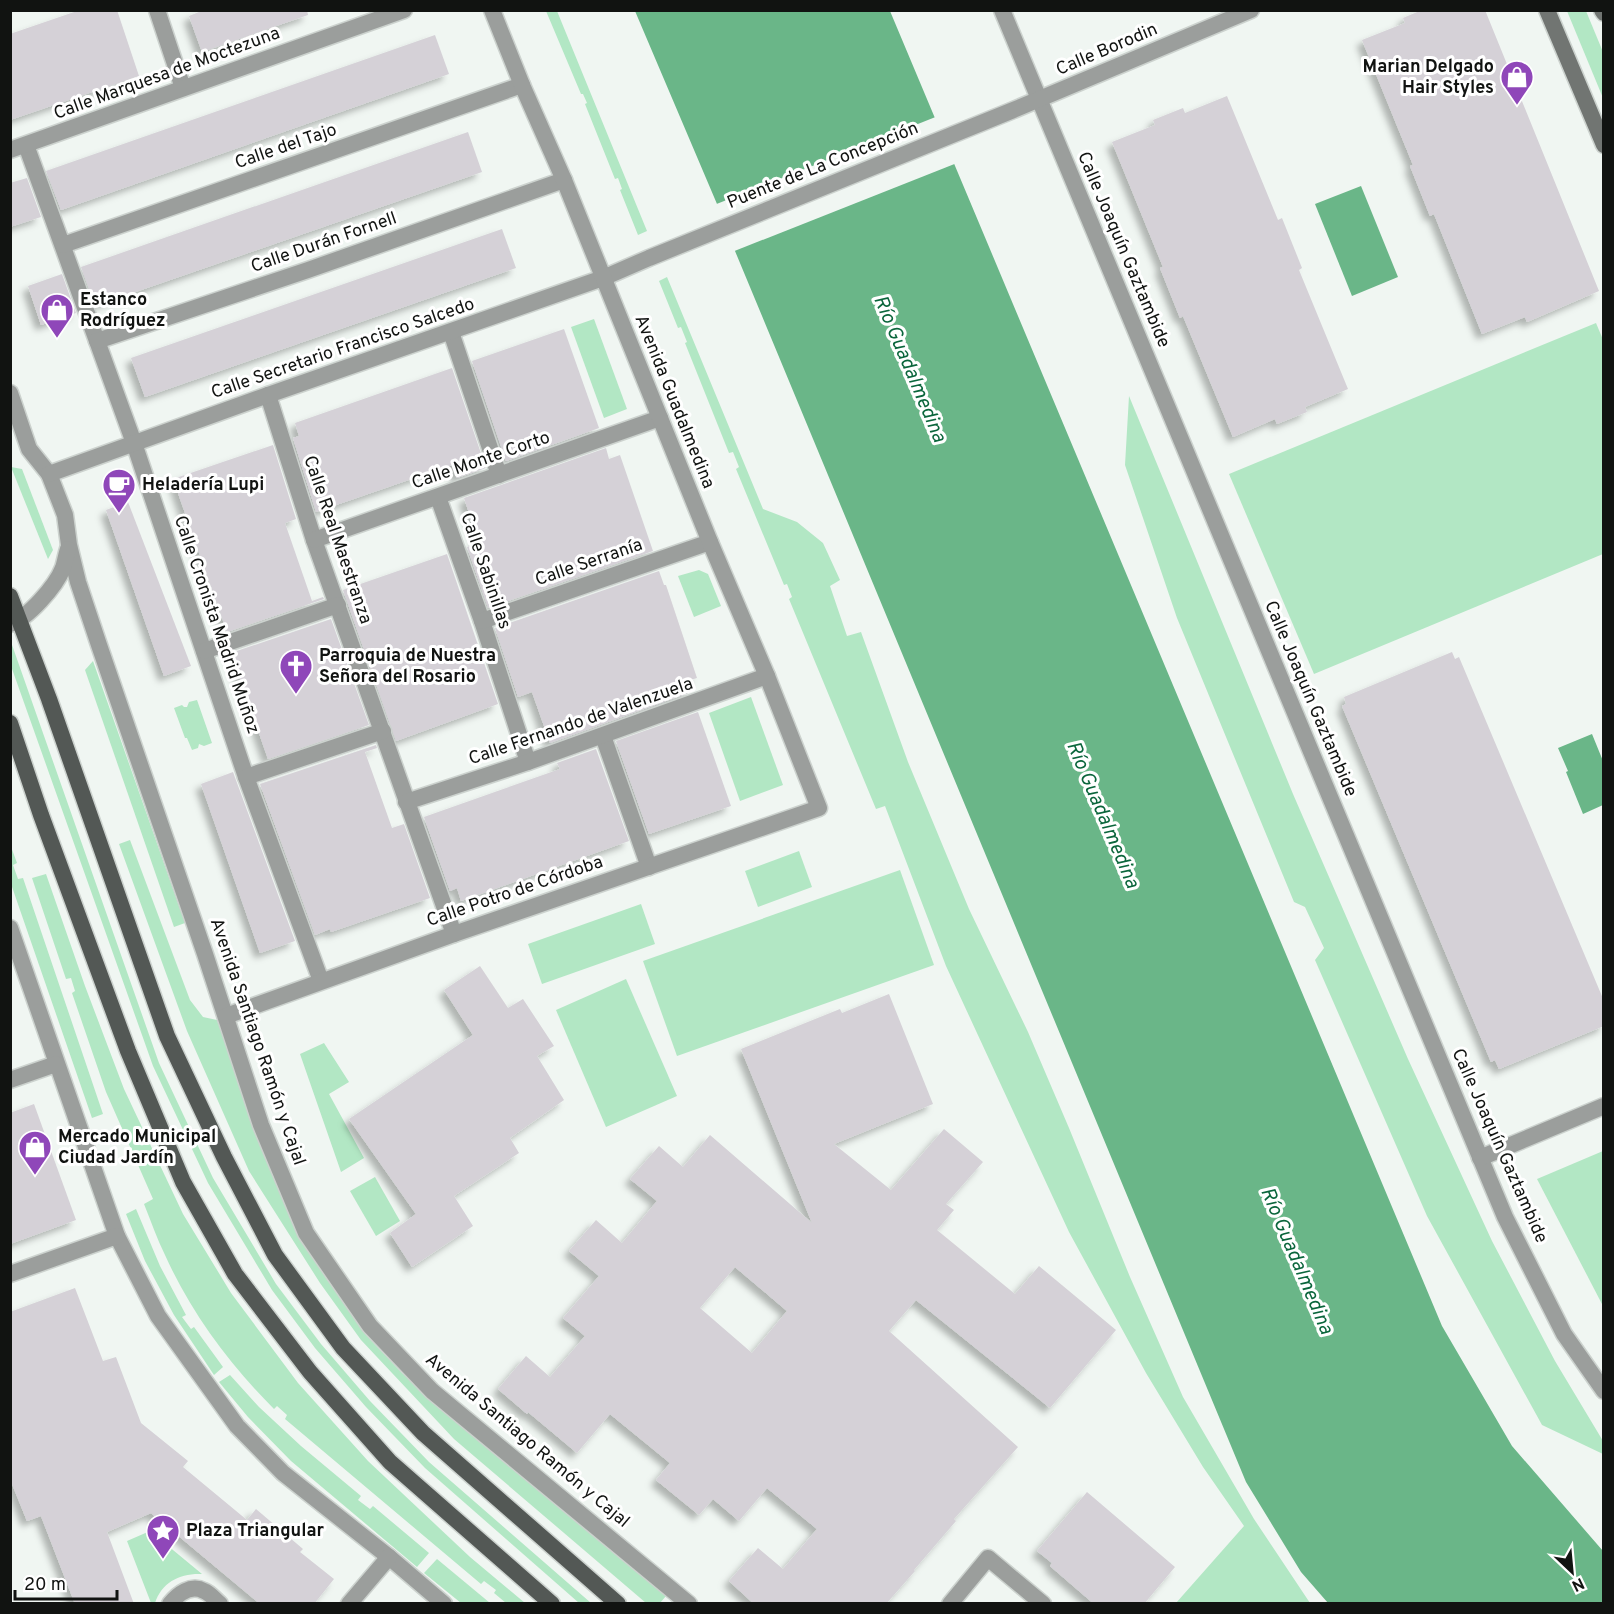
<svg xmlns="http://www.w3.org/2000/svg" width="1614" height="1614" viewBox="0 0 1614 1614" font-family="Overpass,sans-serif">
  <defs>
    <filter id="shadow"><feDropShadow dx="-5.5" dy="5.5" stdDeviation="3" flood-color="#0004"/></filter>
  </defs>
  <rect width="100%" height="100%" fill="#f0f6f2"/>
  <g fill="#b2e7c4">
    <path d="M546,11H557L647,231L638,235L620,190L622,189L618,178L615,179L585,104L587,103L583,94H581Z"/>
    <path d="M1567,11H1586L1603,52V98Z"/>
    <path d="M667,277L763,509L797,522L823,543L840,580L830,586L847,636L861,632L908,762L969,909L1028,1032L1069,1128L1130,1277L1183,1397L1254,1519L1310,1603H1176L1244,1526L1203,1467L1146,1373L1069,1232L946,966L885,806L876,809L789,599L792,597L787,584L784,585L736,469L739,467L733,452L729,453L685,343L687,342L681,327L678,328L659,281Z"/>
    <path d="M594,319L627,409L604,418L571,327Z"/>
    <path d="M1596,323L1604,342L1603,554L1314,674L1229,474Z"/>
    <path d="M1129,396L1293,794L1408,1059L1492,1241L1555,1361L1603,1441V1454L1542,1425L1427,1216L1315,960L1324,948L1305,907L1294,902L1177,618L1125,465Z"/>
    <path d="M11,467L22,469L53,550L48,559Z"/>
    <path d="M699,570L708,574L721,606L694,617L678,576Z"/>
    <path d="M11,642L159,1063L213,1178L276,1284L321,1344L370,1401L429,1462L591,1603H579L425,1468L366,1407L315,1348L272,1290L208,1183L153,1066L11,666Z"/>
    <path d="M93,661L185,923L174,927L85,670Z"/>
    <path d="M751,697L783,785L740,801L709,713Z"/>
    <path d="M197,700L212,743L204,746L199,744L198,748L192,750L187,738H185L174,708L182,705L184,707H187L189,702Z"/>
    <path d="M130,840L190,1000L203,1017L217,1020L270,1167L299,1234L326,1278L366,1335L402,1373L666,1596L660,1603H646L454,1439L361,1340L320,1283L249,1171L187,1031L119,844Z"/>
    <path d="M10,844L17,863L13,865L18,879L23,878L103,1114L92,1118L11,884Z"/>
    <path d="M799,851L812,887L758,907L745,871Z"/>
    <path d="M900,870L934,965L677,1056L643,961Z"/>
    <path d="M46,874L85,986L124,1089L183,1214L231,1293L298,1383L368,1461L470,1557L525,1603H506L494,1593L496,1590L484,1581L481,1584L285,1419L287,1415L277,1406L274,1409C230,1365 191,1313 165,1255C157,1239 151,1221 144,1204L153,1199L106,1092L72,993L75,991L71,978L66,979L32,878Z"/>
    <path d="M641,904L655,944L542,984L528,944Z"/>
    <path d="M626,979L677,1096L606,1127L556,1010Z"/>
    <path d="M324,1043L349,1082L329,1094L364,1158L341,1172L300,1054Z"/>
    <path d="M1603,1151V1306L1537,1179Z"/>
    <path d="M375,1177L400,1221L376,1236L350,1191Z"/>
    <path d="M136,1209L160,1266L186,1315L182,1317L191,1329L194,1327L223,1367L214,1375L174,1315L145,1261L126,1214Z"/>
    <path d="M230,1375L259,1407L301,1446L361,1496L358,1500L370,1509L373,1506L429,1553L417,1567L291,1461L248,1417L219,1382Z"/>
    <path d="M150,1531L202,1574C180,1573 162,1582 155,1603H151L127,1541Z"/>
    <path d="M437,1559L490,1603H461L424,1573Z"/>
  </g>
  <g fill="#6ab688">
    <path d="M635,11H890L1442,1326L1512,1446L1603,1551V1603H1328L1301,1572L1246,1482L735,251L717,204Z"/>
    <path d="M1361,186L1398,277L1352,296L1315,204Z"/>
    <path d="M1592,734L1603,761V805L1583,814L1566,772L1568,771L1558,748Z"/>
  </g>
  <path fill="#f0f6f2" d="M938,116L957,163L732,252L714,205Z"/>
  <g fill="#d5d1d7" fill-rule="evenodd" filter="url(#shadow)">
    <path d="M80,10H117L139,76L10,120V34Z"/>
    <path d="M204,10H307L308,15L202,52L189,16Z"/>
    <path d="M1422,10H1485L1599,291L1527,322L1525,317L1482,334L1434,214L1430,216L1410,166L1413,165L1362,40L1405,23L1403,18Z"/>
    <path d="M435,35L449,74L61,210L46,171Z"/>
    <path d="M1227,96L1278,220L1282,218L1302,268L1299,270L1348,389L1305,407L1307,412L1277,424L1275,419L1233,437L1183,316L1180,318L1160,268L1163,267L1112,142L1155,125L1153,120L1183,108L1185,113Z"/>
    <path d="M468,132L482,172L95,306L81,267Z"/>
    <path d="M27,178L41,217L10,227V183Z"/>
    <path d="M502,229L516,268L145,397L131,358Z"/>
    <path d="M62,274L76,313L41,325L28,286Z"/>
    <path d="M564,329L599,428L506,461L472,361Z"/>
    <path d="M452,368L486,468L457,478L452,465L316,512L293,438L299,436L295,423Z"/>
    <path d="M273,445L296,519L285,523L312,601L323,597L324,599L227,632L173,479Z"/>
    <path d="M606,448L609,459L620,455L653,551L488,608L467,547L479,543L464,498Z"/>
    <path d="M128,502L191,666L164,676L106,510Z"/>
    <path d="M447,554L498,704L396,741L343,590Z"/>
    <path d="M659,571L664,585H666L697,678L687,681L691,692L550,743L532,692L518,697L495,628Z"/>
    <path d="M331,619L369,725L268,759L231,653Z"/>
    <path d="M1452,652L1455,659L1459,657L1604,1001V1026L1499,1069L1495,1060L1491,1062L1342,706L1346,704L1344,697Z"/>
    <path d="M698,712L731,806L649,834L616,741Z"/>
    <path d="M376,745L377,748L365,752L392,828L404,824L430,898L331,932L330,929L315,935L260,784Z"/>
    <path d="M596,749L629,841L461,901L457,888L450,891L424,817L560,769L557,763Z"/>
    <path d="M233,772L295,941L260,953L201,784Z"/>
    <path d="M480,966L508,1008L523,999L554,1046L537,1056L564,1100L510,1138L519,1153L454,1196L473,1226L412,1267L390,1233L416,1214L349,1119L473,1035L444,990Z"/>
    <path d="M889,994L933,1104L834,1144L891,1190L944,1129L983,1162L946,1204L954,1210L937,1230L1015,1294L1039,1266L1116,1330L1050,1408L916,1300L889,1331L1018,1447L954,1519L956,1521L914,1570L915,1571L886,1604H754L729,1581L758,1548L783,1569L817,1529L767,1488L739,1521L713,1499L699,1515L656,1480L670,1463L610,1414L577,1453L528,1412L527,1414L498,1389L526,1356L550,1377L585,1336L563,1318L599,1276L569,1251L596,1220L622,1243L657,1201L630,1179L659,1146L683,1167L710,1135L812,1223L741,1049L840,1009L842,1013ZM735,1267L787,1311L752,1353L700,1308Z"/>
    <path d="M34,1104L76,1220L10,1244V1113Z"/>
    <path d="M75,1288L103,1361L116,1357L141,1423L188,1461L183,1467L247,1520L256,1509L303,1549L300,1552L334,1579L314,1604H260L151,1513L107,1532L134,1604H75L41,1516L27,1521L10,1479V1312Z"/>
    <path d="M1087,1492L1175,1567L1144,1604H1094L1050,1566L1052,1563L1037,1551Z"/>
  </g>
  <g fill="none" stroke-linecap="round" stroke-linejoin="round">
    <g stroke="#ccd2ce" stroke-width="19">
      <g id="minor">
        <path d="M157,10L183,88"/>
        <path d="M1002,10L1505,1217L1564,1334L1604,1391"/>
        <path d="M26,145L134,443L246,777L321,981"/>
        <path d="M10,150L404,10"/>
        <path d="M63,245L522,85"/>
        <path d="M451,332L499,475"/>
        <path d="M97,341L308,270L564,180"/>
        <path d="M10,393L29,449L49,474L65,515L69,545L78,582L99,645L205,954L261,1125L306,1233L370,1326L432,1391L689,1604"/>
        <path d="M268,395L314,540L454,934"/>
        <path d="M49,474L268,395L603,278L649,258L1011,111L1251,10"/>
        <path d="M438,497L482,621L528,762"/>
        <path d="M314,540L660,418"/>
        <path d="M482,621L710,542"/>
        <path d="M10,624C28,618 56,586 63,568C65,562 66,555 68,549"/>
        <path d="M204,651L338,605"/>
        <path d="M603,736L649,867"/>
        <path d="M246,777L383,731"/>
        <path d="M406,802L528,762L767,676"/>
        <path d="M10,928L117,1236L158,1316L237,1426L283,1473L389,1557L444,1604"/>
        <path d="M226,1016L454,934L819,808L767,676L710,542L564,180L522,85L492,10"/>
        <path d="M10,1080L56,1064"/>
        <path d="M1480,1158L1604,1106"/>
        <path d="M10,1274L117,1236"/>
        <path d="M170,1604C178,1594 191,1584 204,1591C210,1593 215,1600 220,1604"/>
        <path d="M349,1604L389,1557"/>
        <path d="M950,1604L988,1558L1043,1604"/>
      </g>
    </g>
    <g stroke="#ccd2ce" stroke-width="19">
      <g id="secondary">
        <path d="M1547,10L1604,145"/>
        <path d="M1602,10L1604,13"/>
      </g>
    </g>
    <g stroke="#ccd2ce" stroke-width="19">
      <g id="primary">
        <path d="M10,596L49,699L167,1036L224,1157L275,1255L343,1348L423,1433L618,1604"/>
        <path d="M10,723L41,815L128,1051L183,1182L235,1274L310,1372L390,1462L552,1604"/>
      </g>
    </g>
    <use href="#minor" stroke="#9b9e9c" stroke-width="16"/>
    <use href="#secondary" stroke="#717572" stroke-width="16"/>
    <use href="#primary" stroke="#535855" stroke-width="16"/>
  </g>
  <defs>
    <g id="shop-pin" transform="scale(1.725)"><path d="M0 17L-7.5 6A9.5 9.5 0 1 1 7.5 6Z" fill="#8f47b9" stroke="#fff"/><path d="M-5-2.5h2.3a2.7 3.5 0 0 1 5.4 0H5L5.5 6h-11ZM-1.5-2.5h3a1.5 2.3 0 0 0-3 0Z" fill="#fff"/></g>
    <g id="cafe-pin" transform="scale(1.725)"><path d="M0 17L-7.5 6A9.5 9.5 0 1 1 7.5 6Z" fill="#8f47b9" stroke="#fff"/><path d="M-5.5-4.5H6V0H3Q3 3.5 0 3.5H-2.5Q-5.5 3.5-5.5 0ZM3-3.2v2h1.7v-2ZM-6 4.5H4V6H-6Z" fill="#fff"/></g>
    <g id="church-pin" transform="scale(1.725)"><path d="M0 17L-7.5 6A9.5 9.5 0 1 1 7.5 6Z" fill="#8f47b9" stroke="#fff"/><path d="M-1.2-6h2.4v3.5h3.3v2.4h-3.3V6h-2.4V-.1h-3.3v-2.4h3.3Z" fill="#fff"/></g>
    <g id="sight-pin" transform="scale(1.725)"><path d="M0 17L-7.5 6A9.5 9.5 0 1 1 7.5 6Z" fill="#8f47b9" stroke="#fff"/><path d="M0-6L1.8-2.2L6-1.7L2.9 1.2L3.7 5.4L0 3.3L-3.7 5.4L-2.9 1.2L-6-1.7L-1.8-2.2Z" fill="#fff"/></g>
  </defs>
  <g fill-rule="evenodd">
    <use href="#shop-pin" x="1517" y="77"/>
    <use href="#shop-pin" x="57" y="310"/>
    <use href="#cafe-pin" x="119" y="485"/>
    <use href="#church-pin" x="296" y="666"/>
    <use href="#shop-pin" x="35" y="1147"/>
    <use href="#sight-pin" x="163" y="1531"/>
  </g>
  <g text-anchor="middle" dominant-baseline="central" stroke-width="6" stroke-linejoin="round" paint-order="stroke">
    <g font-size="18" fill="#111311" stroke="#fff">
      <text transform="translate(1107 50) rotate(-23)">Calle Borodin</text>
      <text transform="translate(167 74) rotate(-20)">Calle Marquesa de Moctezuna</text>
      <text transform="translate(286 147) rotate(-19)">Calle del Tajo</text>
      <text transform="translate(823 166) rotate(-22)">Puente de La Concepción</text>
      <text transform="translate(324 243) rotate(-19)">Calle Durán Fornell</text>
      <text transform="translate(1123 250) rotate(67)">Calle Joaquín Gaztambide</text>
      <text transform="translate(343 349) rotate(-19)">Calle Secretario Francisco Salcedo</text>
      <text transform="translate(674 402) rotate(68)">Avenida Guadalmedina</text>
      <text transform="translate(481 461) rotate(-19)">Calle Monte Corto</text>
      <text transform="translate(337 540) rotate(71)">Calle Real Maestranza</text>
      <text transform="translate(589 563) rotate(-19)">Calle Serranía</text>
      <text transform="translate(485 571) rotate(71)">Calle Sabinillas</text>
      <text transform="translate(216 625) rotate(71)">Calle Cronista Madrid Muñoz</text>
      <text transform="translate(1310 699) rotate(67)">Calle Joaquín Gaztambide</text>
      <text transform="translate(581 722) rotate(-19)">Calle Fernando de Valenzuela</text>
      <text transform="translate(515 892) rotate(-19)">Calle Potro de Córdoba</text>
      <text transform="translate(257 1042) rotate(71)">Avenida Santiago Ramón y Cajal</text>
      <text transform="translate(1499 1146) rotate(66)">Calle Joaquín Gaztambide</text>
      <text transform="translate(527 1441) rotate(40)">Avenida Santiago Ramón y Cajal</text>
    </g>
    <g font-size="18" font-weight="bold" fill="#111311" stroke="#fff" text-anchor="start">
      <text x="1494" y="67" text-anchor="end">Marian Delgado<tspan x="1494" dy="21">Hair Styles</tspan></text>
      <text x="80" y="300">Estanco<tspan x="80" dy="21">Rodríguez</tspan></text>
      <text x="142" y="485">Heladería Lupi</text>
      <text x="319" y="656">Parroquia de Nuestra<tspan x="319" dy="21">Señora del Rosario</tspan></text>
      <text x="58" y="1137">Mercado Municipal<tspan x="58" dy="21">Ciudad Jardín</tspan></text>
      <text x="186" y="1531">Plaza Triangular</text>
    </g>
    <g font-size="20" font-style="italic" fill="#0b663c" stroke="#fff">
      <text transform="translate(909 369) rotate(67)">Río Guadalmedina</text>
      <text transform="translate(1102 815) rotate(67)">Río Guadalmedina</text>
      <text transform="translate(1296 1261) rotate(67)">Río Guadalmedina</text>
    </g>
  </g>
  <rect width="1614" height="1614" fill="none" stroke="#111311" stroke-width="24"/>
  <g transform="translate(1572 1572) rotate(154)" stroke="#ffffff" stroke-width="4.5" paint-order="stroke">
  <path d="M0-4.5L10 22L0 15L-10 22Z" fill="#111311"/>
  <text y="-9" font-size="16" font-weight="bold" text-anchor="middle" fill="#111311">N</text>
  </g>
  <path d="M15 1590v9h102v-9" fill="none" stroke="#111311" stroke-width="3"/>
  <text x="24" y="1590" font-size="18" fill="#111311" stroke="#ffffff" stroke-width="4.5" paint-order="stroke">20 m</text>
</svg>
